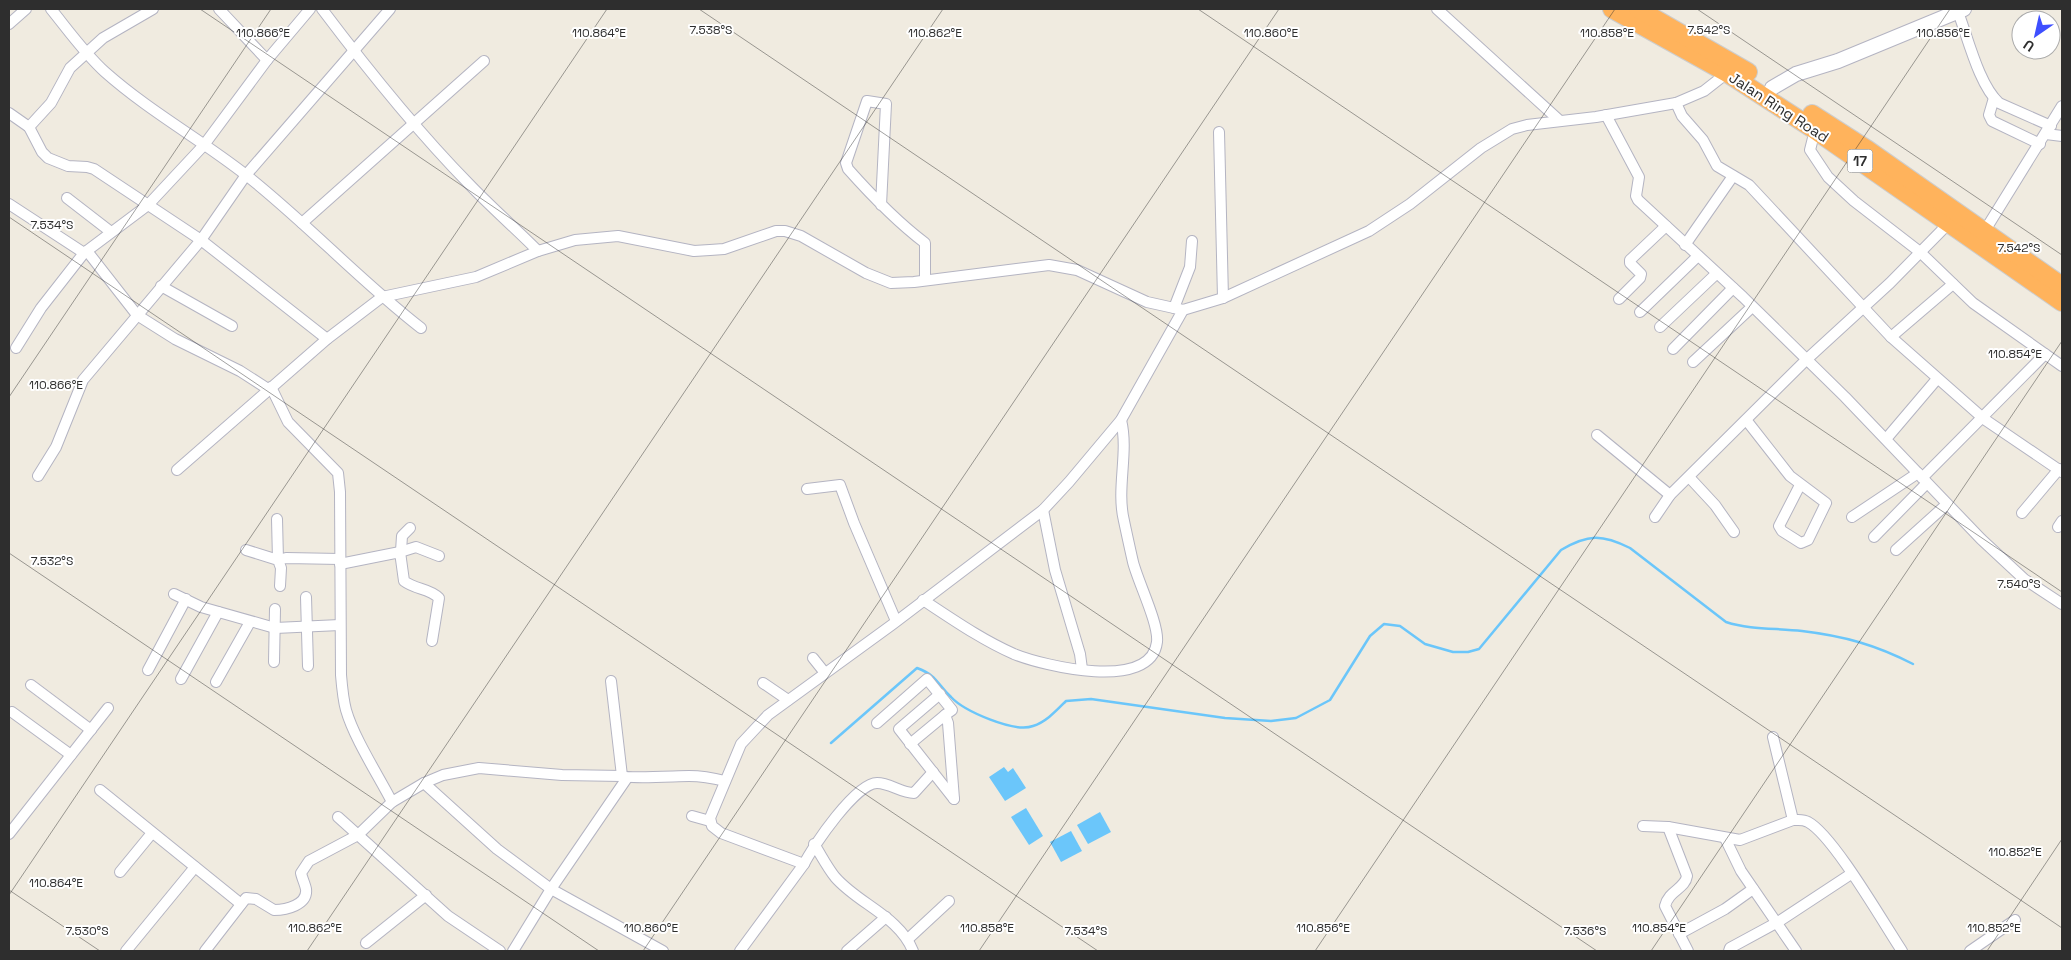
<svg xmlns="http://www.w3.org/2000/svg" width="2071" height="960" viewBox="0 0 2071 960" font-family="'Space Grotesk',sans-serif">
  <rect width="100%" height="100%" fill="#f0ebe0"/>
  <g fill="#6bc6fa">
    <path d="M1004,767L1008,772L1013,768L1026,788L1005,801L989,777Z"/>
    <path d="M1026,808L1043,836L1029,845L1011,817Z"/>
    <path d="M1100,812L1111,832L1088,844L1077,825Z"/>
    <path d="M1071,831L1082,851L1061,862L1050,842Z"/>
  </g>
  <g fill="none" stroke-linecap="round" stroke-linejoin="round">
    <path stroke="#6bc6fa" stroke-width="2.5" d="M831,743L917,668C938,676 936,683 951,697C964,711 1014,733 1033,726C1046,722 1056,711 1066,701L1091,699L1225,718L1271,721L1296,718L1330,700L1370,636L1384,624L1400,626L1425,644L1453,652H1468L1479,649L1561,550C1588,534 1602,534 1630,548L1726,622C1750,630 1777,628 1802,631C1844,636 1876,645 1913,664"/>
    <g stroke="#b4b4c2" stroke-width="12">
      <g id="street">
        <path d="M51,9C68,30 85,54 105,72C149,111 200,139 246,175C307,223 359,280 421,328"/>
        <path d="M219,9L267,60"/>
        <path d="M322,9C368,70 416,130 469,184C491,207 515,228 538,251"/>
        <path d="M1437,9L1560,121"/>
        <path d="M1958,12C1968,38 1979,85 1999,103L2051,126"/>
        <path d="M9,24L26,9"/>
        <path d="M1994,98L1989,115L1992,121L2040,144"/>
        <path d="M1676,103L1682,116L1703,140L1717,166L1749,185L1891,337L1984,419L2062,472"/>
        <path d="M9,113L29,127L42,152L48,158L68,166L87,167L94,169L201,240L327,339"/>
        <path d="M1606,115L1639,177L1636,196L1638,200L1743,297L1845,397L1981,539L2024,579L2062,604"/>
        <path d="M29,127L51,103L70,68L103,38L153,9"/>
        <path d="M1815,130L1810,150L1828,177L1854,201L1920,252L1973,303L2062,366"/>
        <path d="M1219,132L1223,298"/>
        <path d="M2046,134L2062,136"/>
        <path d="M67,198L111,232"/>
        <path d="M9,204L84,253"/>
        <path d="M881,205L886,104L867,101L846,163L848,169C872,196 896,221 925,243V280"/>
        <path d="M302,223L484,61"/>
        <path d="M1984,232L2062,106"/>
        <path d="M1685,245L1733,176"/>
        <path d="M87,251L137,315L175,339L240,371L268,389"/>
        <path d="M161,286L232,326"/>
        <path d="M1619,299L1640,278L1641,274L1630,263V260L1666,226"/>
        <path d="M1174,308L1190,267L1192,241"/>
        <path d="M1640,312L1698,256"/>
        <path d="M1660,327L1716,274"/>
        <path d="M1891,337L1953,284"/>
        <path d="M16,348L41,308L84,253L148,205L204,145L267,60L310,9"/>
        <path d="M1673,349L1733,288"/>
        <path d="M1693,362L1752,307"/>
        <path d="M271,387L288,422L338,473L340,492L341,675C342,687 343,699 346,710C354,738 378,775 392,802"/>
        <path d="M1747,421L1790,476L1826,503L1808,540L1801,543L1782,531L1779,526L1800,485"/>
        <path d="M1597,435L1670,495"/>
        <path d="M1886,439L1937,379"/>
        <path d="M177,470L327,339L382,297L476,277L538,251L575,240L618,236L694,251L710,250L724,249L776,231H785L801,236L866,273L891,283L914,282L1049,265L1077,270L1147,302L1183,310L1223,298L1369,231L1410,204L1481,148L1512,129L1527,125L1596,117L1676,103L1704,91L1727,73"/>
        <path d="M38,476L56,447L83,380L201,240L246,175L390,9"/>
        <path d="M1689,477L1715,505L1734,532"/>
        <path d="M1922,478L2045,354"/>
        <path d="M807,489L840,485L854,523L896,621"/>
        <path d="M1043,510L1055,570L1080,654L1082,669"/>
        <path d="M2022,513L2059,469"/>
        <path d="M1655,517L1670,495L1806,360L1890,283L1949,223"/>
        <path d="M1852,517L1918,473"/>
        <path d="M277,519L278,560L286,558L340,559"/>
        <path d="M2058,527L2062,521"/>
        <path d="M1874,537L1926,484"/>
        <path d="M246,550L278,560L281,568L280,586"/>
        <path d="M1896,550L1947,504"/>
        <path d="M401,551L402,536L410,528"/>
        <path d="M400,552L416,547L439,556"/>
        <path d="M340,564L400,552L404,581C416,590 429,588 439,598L432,641"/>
        <path d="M174,594L201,607L275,628L340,625"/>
        <path d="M306,597L308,666"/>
        <path d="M923,600C952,619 982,640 1014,654C1044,666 1151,692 1157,642C1159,624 1138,582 1133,562C1130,549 1127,535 1124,521C1116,488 1129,453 1121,420"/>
        <path d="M813,658L825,673"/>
        <path d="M274,662L275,609"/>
        <path d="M148,670L186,599"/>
        <path d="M181,679L218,612"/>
        <path d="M611,681L622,776"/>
        <path d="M216,682L250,622"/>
        <path d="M763,683L788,700"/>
        <path d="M31,685L91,730"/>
        <path d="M940,694L899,729L954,799"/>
        <path d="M12,712L71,755"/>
        <path d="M877,723L927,679L952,710L945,715"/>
        <path d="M1773,737L1793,820"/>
        <path d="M910,744L945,715L948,723L954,799"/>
        <path d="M424,783L497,849L551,889L663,951"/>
        <path d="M100,790L241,904"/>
        <path d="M692,816L710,821"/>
        <path d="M338,817L448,916L500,951"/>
        <path d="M1643,826L1668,827L1740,840L1793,820C1799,820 1803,819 1808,822C1833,835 1884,924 1902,951"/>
        <path d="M1668,827L1687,876C1685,889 1669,890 1665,906L1688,951"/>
        <path d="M9,834L108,708"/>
        <path d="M1725,838L1741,871L1796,951"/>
        <path d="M814,844C821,855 827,867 835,877C858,904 899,916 913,951"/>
        <path d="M804,864C813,846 856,783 877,783C890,783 901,793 914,793L933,772"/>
        <path d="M120,872L152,833"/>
        <path d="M1679,934L1725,909L1753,889"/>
        <path d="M908,939L949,901"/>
        <path d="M366,943L426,895"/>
        <path d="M126,951L195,867"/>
        <path d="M205,951L246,898L256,899L274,910C286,910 308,905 306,889C305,884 302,878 301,873L309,861L358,835L392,802L424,783L443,775L479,768L562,775L622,776C629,779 677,776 689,776C702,776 713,778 725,781"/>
        <path d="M513,951L551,889L627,778"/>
        <path d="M740,951L804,864L721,833L712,826L710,818L741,744L768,715L893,624L1043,510L1069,482L1121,420L1183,310"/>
        <path d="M847,951L886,917"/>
        <path d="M1729,951L1730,948L1778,922L1851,874"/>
        <path d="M1970,951L2015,920"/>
      </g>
    </g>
    <g stroke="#b4b4c2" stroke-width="16">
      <path id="secondary" d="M1772,88L1796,74L1838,61L1964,9"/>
    </g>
    <g stroke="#cdcdcd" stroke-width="20">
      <g id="highway">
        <path d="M1612,9L1727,73L1815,130L2062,302"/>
        <path d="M1638,9L1748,72"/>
        <path d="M1812,114L1868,150L2062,286"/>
      </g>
    </g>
    <use href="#street" stroke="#fff" stroke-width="10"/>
    <use href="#secondary" stroke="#fff" stroke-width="14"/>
    <use href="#highway" stroke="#ffb35c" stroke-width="18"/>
  </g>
  <path fill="none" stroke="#2e2e2e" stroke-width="1" stroke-opacity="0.45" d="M200,9L1597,951M699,9L2062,928M1198,9L2062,592M1697,9L2062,255M9,217L1098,951M9,397L271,9M9,553L599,951M9,890L100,951M9,895L607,9M307,951L943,9M643,951L1279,9M979,951L1615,9M1315,951L1950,9M1651,951L2062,341M1987,951L2062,839"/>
  <g text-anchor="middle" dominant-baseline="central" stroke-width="4" stroke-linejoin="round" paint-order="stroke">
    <rect fill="#fff" stroke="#6d6d6d" stroke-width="1" x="1847.5" y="149.5" width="25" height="23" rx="4"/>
    <g font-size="14" font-weight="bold" fill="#2e2e2e">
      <text x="1860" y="161">17</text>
    </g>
    <g font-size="15" fill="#2e2e2e" stroke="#fff">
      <text transform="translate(1779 107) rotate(33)">Jalan Ring Road</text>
    </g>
  </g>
  <g font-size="12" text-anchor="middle" fill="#2e2e2e" stroke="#fff" stroke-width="4" stroke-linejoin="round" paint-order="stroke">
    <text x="711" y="34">7.538°S</text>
    <text x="1709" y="34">7.542°S</text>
    <text x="263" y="37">110.866°E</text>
    <text x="599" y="37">110.864°E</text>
    <text x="935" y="37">110.862°E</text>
    <text x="1271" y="37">110.860°E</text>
    <text x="1607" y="37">110.858°E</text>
    <text x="1943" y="37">110.856°E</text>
    <text x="52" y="229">7.534°S</text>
    <text x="2019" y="252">7.542°S</text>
    <text x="2015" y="358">110.854°E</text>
    <text x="56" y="389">110.866°E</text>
    <text x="52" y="565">7.532°S</text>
    <text x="2019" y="588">7.540°S</text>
    <text x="2015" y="856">110.852°E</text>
    <text x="56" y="887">110.864°E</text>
    <text x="315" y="932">110.862°E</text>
    <text x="651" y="932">110.860°E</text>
    <text x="987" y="932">110.858°E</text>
    <text x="1323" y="932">110.856°E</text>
    <text x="1659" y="932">110.854°E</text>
    <text x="1994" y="932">110.852°E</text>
    <text x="87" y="935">7.530°S</text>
    <text x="1086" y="935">7.534°S</text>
    <text x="1585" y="935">7.536°S</text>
  </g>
  <rect width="2071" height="960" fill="none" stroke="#2e2e2e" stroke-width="20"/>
  <g transform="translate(2036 35) rotate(214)"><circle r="24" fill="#ffffff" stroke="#ababab"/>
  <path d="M0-4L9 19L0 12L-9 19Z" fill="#3e4fff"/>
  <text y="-8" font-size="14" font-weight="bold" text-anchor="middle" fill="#2e2e2e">U</text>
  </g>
</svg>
